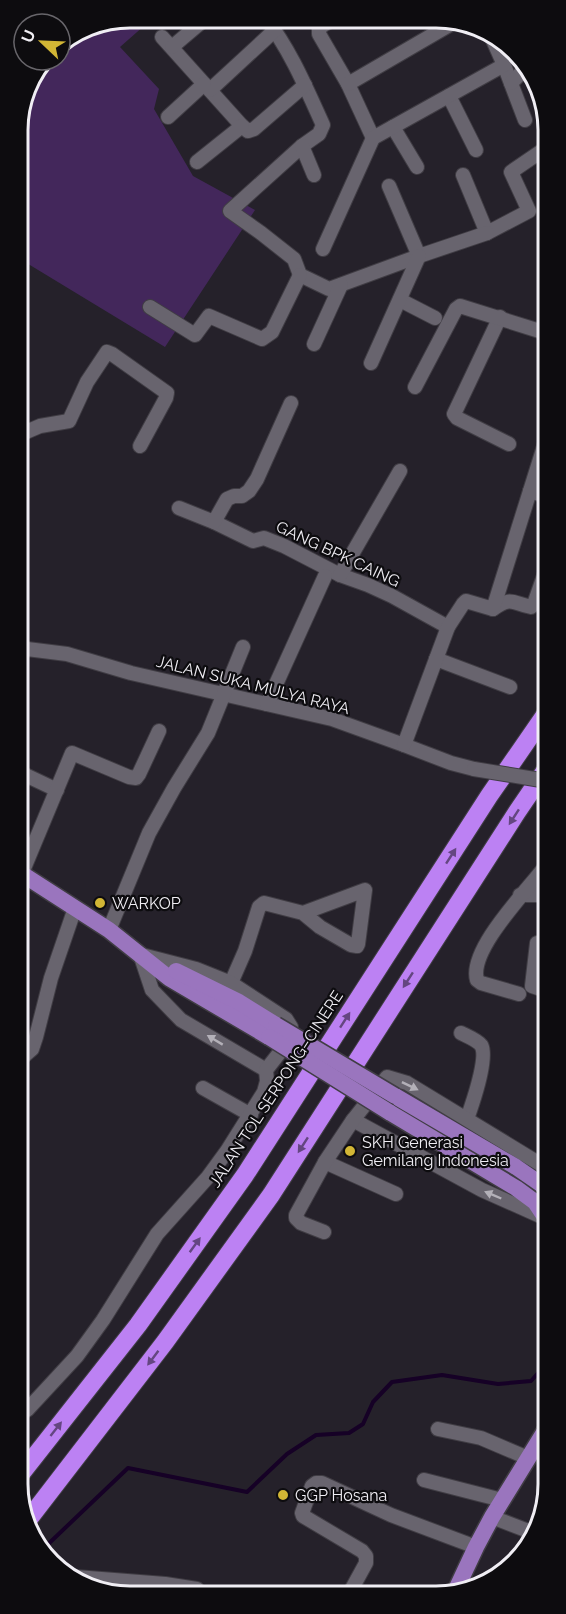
<svg xmlns="http://www.w3.org/2000/svg" width="566" height="1614" viewBox="0 0 566 1614" font-family="Raleway,sans-serif">
  <rect width="100%" height="100%" fill="#25212a"/>
  <path fill="#43275b" d="M130,18H153L120,47L159,89L154,109L193,176L255,210L165,347L20,259L18,260V123L30,80L45,60H60V45Z"/>
  <g fill="none" stroke-linecap="round" stroke-linejoin="round">
    <g stroke="#160126" stroke-width="4">
      <path d="M545,1233L547,1243"/>
      <path d="M43,1549L128,1468L247,1492L287,1454L316,1435L349,1433L363,1424L373,1402L392,1382L442,1375L498,1384L531,1381L548,1362"/>
    </g>
    <g stroke="#403d44" stroke-width="16">
      <g id="minor">
        <path d="M266,19C290,49 307,90 323,125L319,134L302,146L230,211L261,233L294,259L300,275L329,289L419,256"/>
        <path d="M334,19L323,25L319,29V34L348,84L373,138"/>
        <path d="M162,37L242,126L248,131L254,129L305,85"/>
        <path d="M492,38L504,65L525,120"/>
        <path d="M172,47L205,19"/>
        <path d="M511,83L525,69"/>
        <path d="M348,84L458,20"/>
        <path d="M210,90L275,30"/>
        <path d="M449,96L476,150"/>
        <path d="M168,117L204,84"/>
        <path d="M393,127L417,167"/>
        <path d="M302,146L314,175"/>
        <path d="M197,162L242,126"/>
        <path d="M463,175L487,233L529,211L511,172L546,148"/>
        <path d="M389,186L419,256L487,233"/>
        <path d="M323,249L373,138L504,65"/>
        <path d="M400,300L435,318"/>
        <path d="M150,307L195,335L209,316L262,339L272,332L300,275"/>
        <path d="M500,317L454,414L457,418L509,444"/>
        <path d="M314,344L341,285"/>
        <path d="M371,363L419,256"/>
        <path d="M415,387L456,309L460,306L546,333"/>
        <path d="M19,435L40,426L69,421L87,382L107,352L112,354L167,393L166,398L140,446"/>
        <path d="M530,491L546,496"/>
        <path d="M179,508L214,522L253,541L264,538L284,546L340,575L368,585L392,596L448,627"/>
        <path d="M214,522L227,499L234,496H242L249,491L257,479L291,403"/>
        <path d="M340,575L400,471"/>
        <path d="M493,609C512,596 512,603 531,607L534,604L545,573"/>
        <path d="M19,648L67,654L131,673L332,719L404,745L451,763L474,769"/>
        <path d="M436,659L510,687"/>
        <path d="M267,704L325,576"/>
        <path d="M404,745L448,627L463,604L466,601L493,609L546,440"/>
        <path d="M19,772L57,790"/>
        <path d="M22,873L72,753L129,777L136,778L139,774L159,731"/>
        <path d="M520,895H547"/>
        <path d="M109,930L149,833L174,788L208,733L243,647"/>
        <path d="M537,943L532,986L547,991"/>
        <path d="M140,954L152,990L181,1020L266,1070"/>
        <path d="M231,983L245,951L259,907L264,903L303,913L365,890L358,944L357,946L351,945L320,927L303,913"/>
        <path d="M519,994L481,983L477,980C468,949 530,888 547,864"/>
        <path d="M461,1033C467,1036 477,1040 481,1045C489,1057 472,1105 467,1119"/>
        <path d="M20,1057L24,1056L32,1049L36,1037L51,978L75,908"/>
        <path d="M203,1088L251,1115"/>
        <path d="M353,1120L482,1190L547,1219"/>
        <path d="M325,1162L396,1194"/>
        <path d="M324,1232L301,1223L296,1218V1215L325,1162L353,1120L387,1077L407,1083L540,1164L547,1171"/>
        <path d="M27,1410L77,1356L103,1320L157,1234L208,1177L227,1151L264,1092L267,1081L266,1070L284,1047L291,1027L286,1019L231,983L196,969L142,955"/>
        <path d="M438,1429L481,1438L528,1458"/>
        <path d="M424,1480L502,1500"/>
        <path d="M492,1517L531,1532"/>
        <path d="M76,1577L165,1584L197,1589"/>
        <path d="M349,1594L366,1563V1556L362,1551L303,1516L302,1513L312,1486L316,1483H322L391,1515L476,1547"/>
      </g>
    </g>
    <g stroke="#403d44" stroke-width="19">
      <g id="major">
        <path d="M19,872L109,930L169,978L269,1037"/>
        <path d="M176,971L239,1002L276,1025"/>
        <path d="M395,1096L516,1167L542,1185L547,1192"/>
        <path d="M389,1112L516,1188L535,1202L547,1220"/>
        <path d="M454,1594L476,1547L492,1517L548,1426"/>
      </g>
    </g>
    <g stroke="#403d44" stroke-width="20">
      <g id="highway">
        <path d="M20,1475L138,1325L245,1175L489,796L547,712"/>
        <path d="M28,1520L165,1342L271,1195L517,812L547,768"/>
      </g>
    </g>
    <use href="#minor" stroke="#68646e" stroke-width="14"/>
    <use href="#major" stroke="#9a75be" stroke-width="16"/>
    <use href="#highway" stroke="#bc81f3" stroke-width="18"/>
    <g stroke="#403d44" stroke-width="16" stroke-linecap="butt">
      <path id="minor-bridge" d="M474,769L547,781"/>
    </g>
    <g stroke="#403d44" stroke-width="19" stroke-linecap="butt">
      <g id="major-bridge">
        <path d="M276,1025L395,1096"/>
        <path d="M269,1037L389,1112"/>
      </g>
    </g>
    <use href="#minor-bridge" stroke="#68646e" stroke-width="14"/>
    <use href="#major-bridge" stroke="#9a75be" stroke-width="16"/>
  </g>
  <defs><path id="oneway-solid" d="M-6-.8H1V-3.2L6.5 0L1 3.2V.8H-6Z" transform="scale(1.5)"/></defs>
  <g fill="#644681">
    <use href="#oneway-solid" transform="translate(514 817) rotate(123)"/>
    <use href="#oneway-solid" transform="translate(451 856) rotate(-57)"/>
    <use href="#oneway-solid" transform="translate(408 980) rotate(123)"/>
    <use href="#oneway-solid" transform="translate(345 1020) rotate(-57)"/>
    <use href="#oneway-solid" transform="translate(303 1145) rotate(123)"/>
    <use href="#oneway-solid" transform="translate(195 1245) rotate(-54)"/>
    <use href="#oneway-solid" transform="translate(153 1358) rotate(127)"/>
    <use href="#oneway-solid" transform="translate(56 1429) rotate(-52)"/>
  </g>
  <g fill="#b3b0b8">
    <use href="#oneway-solid" transform="translate(215 1040) rotate(-149)"/>
    <use href="#oneway-solid" transform="translate(410 1086) rotate(26)"/>
    <use href="#oneway-solid" transform="translate(493 1195) rotate(-157)"/>
  </g>
  <g fill="#d2b635" stroke="#0d0c0f" stroke-width="2">
    <circle cx="100" cy="903" r="6"/>
    <circle cx="350" cy="1151" r="6"/>
    <circle cx="283" cy="1495" r="6"/>
  </g>
  <g text-anchor="middle" dominant-baseline="central" stroke-width="4.5" stroke-linejoin="round" paint-order="stroke">
    <g font-size="16" fill="#f0eef4" stroke="#0d0c0f">
      <text transform="translate(338 554) rotate(25)">GANG BPK CAING</text>
      <text transform="translate(253 685) rotate(14)">JALAN SUKA MULYA RAYA</text>
      <text transform="translate(276 1089) rotate(-57)">JALAN TOL SERPONG–CINERE</text>
    </g>
    <g font-size="16" fill="#f0eef4" stroke="#0d0c0f" text-anchor="start">
      <text x="112" y="903">WARKOP</text>
      <text x="362" y="1142">SKH Generasi<tspan x="362" dy="18">Gemilang Indonesia</tspan></text>
      <text x="295" y="1495">GGP Hosana</text>
    </g>
  </g>
  <path d="M0 0H566V1614H0ZM130 28H436A102 102 0 0 1 538 130V1484A102 102 0 0 1 436 1586H130A102 102 0 0 1 28 1484V130A102 102 0 0 1 130 28Z" fill="#0d0c0f" fill-rule="evenodd"/>
  <path fill="none" stroke="#f0eef4" stroke-width="3" d="M130 28H436A102 102 0 0 1 538 130V1484A102 102 0 0 1 436 1586H130A102 102 0 0 1 28 1484V130A102 102 0 0 1 130 28Z"/>
  <g transform="translate(42 42) rotate(293)"><circle r="28" fill="#0d0c0f" stroke="#68666b" stroke-width="1.5"/>
  <path d="M0-4.5L10 22L0 15L-10 22Z" fill="#d2b635"/>
  <text y="-9" font-size="16" font-weight="bold" text-anchor="middle" fill="#f0eef4">U</text>
  </g>
</svg>
